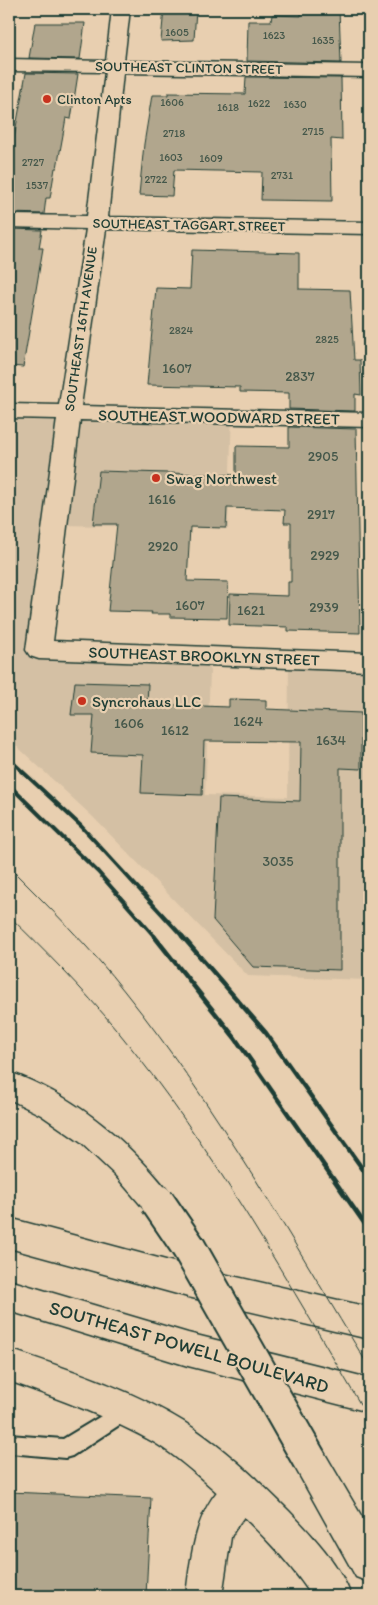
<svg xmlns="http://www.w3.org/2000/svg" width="378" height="1605" viewBox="0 0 378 1605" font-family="Itim,sans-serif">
  <rect width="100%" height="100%" fill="#e8cfb0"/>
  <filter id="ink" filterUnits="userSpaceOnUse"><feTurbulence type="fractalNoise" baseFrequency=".02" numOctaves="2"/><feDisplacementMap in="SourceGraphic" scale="10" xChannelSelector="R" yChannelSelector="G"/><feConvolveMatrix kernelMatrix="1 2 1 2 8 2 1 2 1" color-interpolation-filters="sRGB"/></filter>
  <g filter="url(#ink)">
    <path fill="#d4c0a4" d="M9,405L232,412L228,529L64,525L50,643L211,648L205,795L288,797L289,652L369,655V980L248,976L93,817L9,739Z"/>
    <g fill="#b1a68d" stroke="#1f3d34">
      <path d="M164,9H196L194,40L161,41Z"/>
      <path d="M301,9H339L341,63L247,61L248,21H271L272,15L301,16Z"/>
      <path d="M35,23H85L80,59L29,58Z"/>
      <path d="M26,73L78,74L71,119L66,118L57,168H55L50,198H46L44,214L9,213V150H11L14,138Z"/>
      <path d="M246,77L341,78L342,140L331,139L332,201L261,200L262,172L174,170L172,196L139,195L144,144L152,95H168V93L245,94Z"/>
      <path d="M9,229L42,230L39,248H43L23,367L9,366Z"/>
      <path d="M192,250L299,253V289L350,290L354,360H360L361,395L355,394V411L289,409V393L240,392V387L147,385L156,288L190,289Z"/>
      <path d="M289,427L356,429L360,633L288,631V627L229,625L230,594L288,596V582H291V523H284L285,510L227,508L226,528L190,527L187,581L228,582L227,618L170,617V614H151L152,612L108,611L117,524H93L99,471L236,475V446L289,447Z"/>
      <path d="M75,682L148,684L147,704L229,707V699L266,700V709L361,713V769L340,768V970L253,967L213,920L219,798L300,801L301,742L204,741L202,795L141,793L143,755L91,753L94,715H71Z"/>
      <path d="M9,1492L151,1498L146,1596H9Z"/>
    </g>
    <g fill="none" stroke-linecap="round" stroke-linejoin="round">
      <g stroke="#1f3d34" stroke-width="4">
        <path id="service" d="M126,1401L133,1404L135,1410L133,1416L72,1456L65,1458L9,1453V1435L63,1439Z"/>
      </g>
      <g stroke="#1f3d34" stroke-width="3">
        <g id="minor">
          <path d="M112,9H130L124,61L369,65V77L123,73L108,217L369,222V234L106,229L81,406L369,413V427L80,420L53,641L369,653V671L39,659L30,656L26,650L57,419L9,418V404L59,405L86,229L9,227V215L87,216L105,72L9,71V59L106,61Z"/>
          <path d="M242,1473L255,1478L260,1491C253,1508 239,1520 231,1537L222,1596H186C191,1554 197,1492 242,1473Z"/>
        </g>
      </g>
      <g stroke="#1f3d34" stroke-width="3">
        <g id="tertiary">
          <path d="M9,1072C74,1095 125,1138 168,1191L173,1201L168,1211L157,1215L146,1211L115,1175L80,1142L41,1115L9,1099Z"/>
          <path d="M9,1349C68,1369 131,1389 184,1422C222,1446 257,1479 289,1511C312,1535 340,1564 351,1596H312C285,1555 248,1520 212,1488C194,1472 176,1456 155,1443C109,1417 59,1399 9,1381Z"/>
          <path d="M309,1442L321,1447L369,1529V1582L356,1577L297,1471L291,1459L297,1447Z"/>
        </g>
      </g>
      <g stroke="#1f3d34" stroke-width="3">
        <g id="primary">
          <path d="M9,1218L188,1266L369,1307V1339L188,1297L9,1248Z"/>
          <path d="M9,1280L188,1333L369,1378V1412L188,1366L9,1311Z"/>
        </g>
      </g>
      <use href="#service" fill="#e8cfb0" fill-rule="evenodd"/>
      <use href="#minor" fill="#e8cfb0" fill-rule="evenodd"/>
      <use href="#tertiary" fill="#e8cfb0" fill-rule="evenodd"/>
      <use href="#primary" fill="#e8cfb0" fill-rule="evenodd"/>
      <g stroke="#1f3d34" stroke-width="1">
        <path d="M9,867C49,907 90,947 125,992C218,1108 292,1240 369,1367"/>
        <path d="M9,916C46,952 83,989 116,1029C214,1148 290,1286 369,1419"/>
      </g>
      <g stroke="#1f3d34" stroke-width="4">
        <path d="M9,759L81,826L183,937"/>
        <path d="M9,785L98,872L155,937"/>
      </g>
      <g stroke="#1f3d34" stroke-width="4.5">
        <path d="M154,936L235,1038L369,1230"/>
        <path d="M182,936L266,1033L369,1178"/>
      </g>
      <g stroke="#1f3d34" stroke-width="37" stroke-linecap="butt">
        <path id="tertiary-bridge" d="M157,1201L189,1248L309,1459"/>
      </g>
      <use href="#tertiary-bridge" stroke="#e8cfb0" stroke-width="33"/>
    </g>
  </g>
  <g fill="#c8321e" stroke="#e8cfb0" stroke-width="2">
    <circle cx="47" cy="99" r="5"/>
    <circle cx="156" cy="478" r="5"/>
    <circle cx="82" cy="701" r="5"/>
  </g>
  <g text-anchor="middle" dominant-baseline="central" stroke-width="4.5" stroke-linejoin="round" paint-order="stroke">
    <g font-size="11" fill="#44574a">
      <text x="177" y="32">1605</text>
      <text x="274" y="35">1623</text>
      <text x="323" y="40">1635</text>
      <text x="172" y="102">1606</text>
      <text x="259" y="103">1622</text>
      <text x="295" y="104">1630</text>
      <text x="228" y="107">1618</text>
      <text x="313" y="131">2715</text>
      <text x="174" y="133">2718</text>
      <text x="171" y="157">1603</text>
      <text x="211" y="158">1609</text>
      <text x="33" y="162">2727</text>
      <text x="282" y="175">2731</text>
      <text x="156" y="179">2722</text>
      <text x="37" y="185">1537</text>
      <text x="181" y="330">2824</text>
      <text x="327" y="339">2825</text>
    </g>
    <g font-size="14" fill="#1f3d34" stroke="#e8cfb0">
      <text transform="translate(189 68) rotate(1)">SOUTHEAST CLINTON STREET</text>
      <text transform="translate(189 225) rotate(1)">SOUTHEAST TAGGART STREET</text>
      <text transform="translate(81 329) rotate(-82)">SOUTHEAST 16TH AVENUE</text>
    </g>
    <g font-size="14" fill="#1f3d34" stroke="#e8cfb0" text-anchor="start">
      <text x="57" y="99">Clinton Apts</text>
    </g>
    <g font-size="14" fill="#44574a">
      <text x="177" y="368">1607</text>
      <text x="300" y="376">2837</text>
      <text x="323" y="456">2905</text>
      <text x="162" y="499">1616</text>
      <text x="321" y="514">2917</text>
      <text x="163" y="546">2920</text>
      <text x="325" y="555">2929</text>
      <text x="190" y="605">1607</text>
      <text x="324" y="607">2939</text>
      <text x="251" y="610">1621</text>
      <text x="248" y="721">1624</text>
      <text x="129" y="723">1606</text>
      <text x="175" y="730">1612</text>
      <text x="331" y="740">1634</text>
      <text x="278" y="861">3035</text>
    </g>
    <g font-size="16" fill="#1f3d34" stroke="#e8cfb0">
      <text transform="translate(219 417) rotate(1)">SOUTHEAST WOODWARD STREET</text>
      <text transform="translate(204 656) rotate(2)">SOUTHEAST BROOKLYN STREET</text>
    </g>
    <g font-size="16" fill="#1f3d34" stroke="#e8cfb0" text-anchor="start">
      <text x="166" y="478">Swag Northwest</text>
      <text x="92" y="701">Syncrohaus LLC</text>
    </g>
    <g font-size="19" fill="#1f3d34" stroke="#e8cfb0">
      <text transform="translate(189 1347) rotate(16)">SOUTHEAST POWELL BOULEVARD</text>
    </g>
  </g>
  <rect width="378" height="1605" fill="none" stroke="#e8cfb0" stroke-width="30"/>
  <rect x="15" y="15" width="348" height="1575" fill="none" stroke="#1f3d34" stroke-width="2" filter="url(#ink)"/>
</svg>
